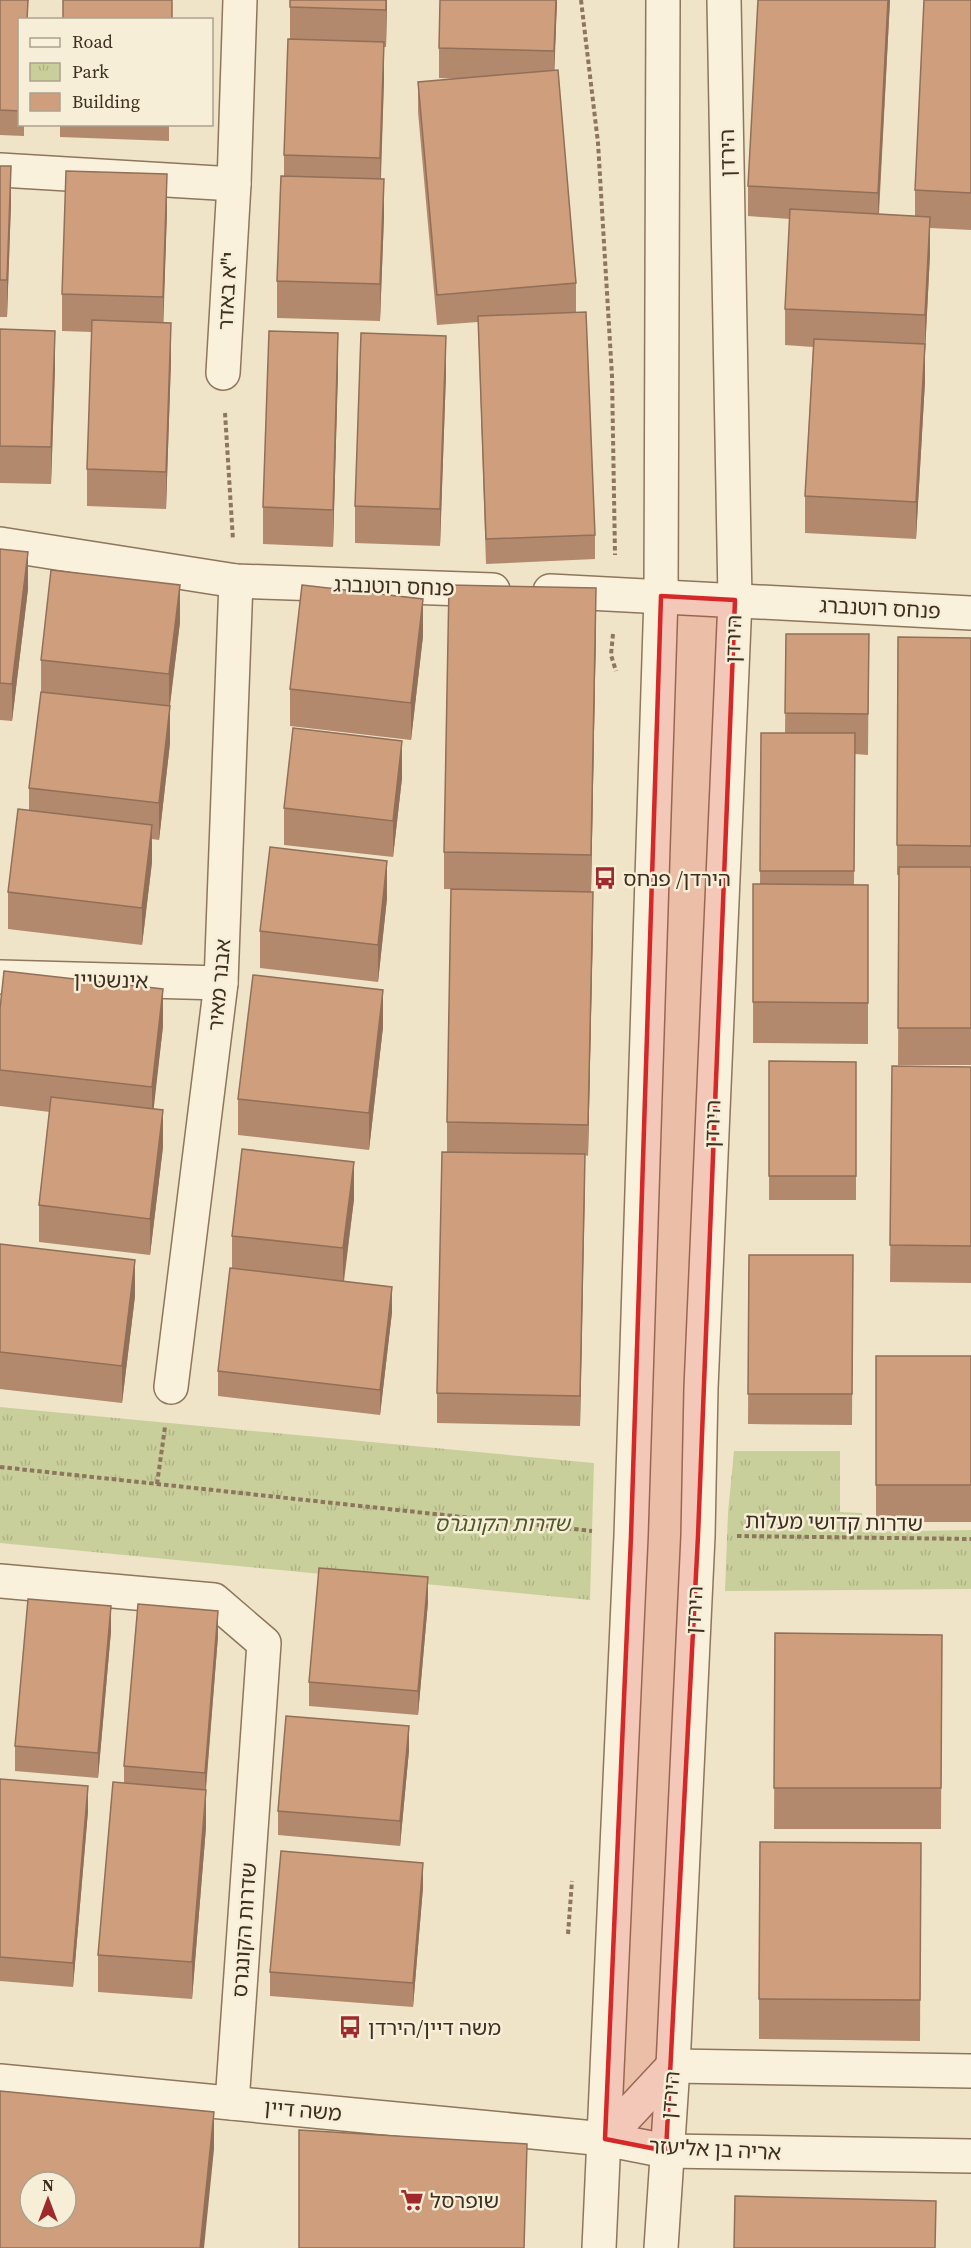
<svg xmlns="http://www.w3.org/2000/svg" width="971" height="2248" viewBox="0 0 971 2248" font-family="'Source Serif 4','Noto Sans Hebrew',serif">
  <defs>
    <pattern id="park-tufts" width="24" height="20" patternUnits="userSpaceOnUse" patternTransform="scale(1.5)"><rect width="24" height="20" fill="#c9cf9b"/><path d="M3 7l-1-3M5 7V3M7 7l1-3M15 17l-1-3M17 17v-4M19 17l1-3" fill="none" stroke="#aeb285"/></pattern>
  </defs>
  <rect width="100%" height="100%" fill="#f0e4c8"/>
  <g fill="url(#park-tufts)">
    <path d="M0,1407L594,1463L590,1600L0,1543Z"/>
    <path d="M734,1451H840V1512L862,1513V1532L971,1530V1589L725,1591L728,1513Z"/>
  </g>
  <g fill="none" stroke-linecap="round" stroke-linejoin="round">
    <g stroke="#8d765c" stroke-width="36">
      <g id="minor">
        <path d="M0,170L234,184"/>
        <path d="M223,373L234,184L240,0"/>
        <path d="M0,544L236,581L493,590"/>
        <path d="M550,591L971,613"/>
        <path d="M0,977L221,983"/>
        <path d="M171,1387L221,983L236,581"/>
        <path d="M0,1581L214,1600L264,1643L232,2103"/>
      </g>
    </g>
    <g stroke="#8d765c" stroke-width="36">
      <g id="tertiary">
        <path d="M0,2081L605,2139L666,2151L971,2156"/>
        <path d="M605,2139L673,2066L971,2071"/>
        <path d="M599,2248L631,1536L661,596L663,0"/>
        <path d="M661,2248L673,2066L698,1536L701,1388L735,600L724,0"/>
      </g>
    </g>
    <g stroke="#8d765c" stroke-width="4" stroke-dasharray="4.5 3" stroke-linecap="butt">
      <path d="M581,0L598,143L612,376L615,555"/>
      <path d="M225,413L233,540"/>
      <path d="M613,634L611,655L616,671"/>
      <path d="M0,1467L592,1531"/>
      <path d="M157,1484L165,1427"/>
      <path d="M737,1536L971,1539"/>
      <path d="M568,1934L572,1881"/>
    </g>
    <use href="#minor" stroke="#faf1dc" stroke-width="33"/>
    <use href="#tertiary" stroke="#faf1dc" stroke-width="33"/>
  </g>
  <g fill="#b2896c">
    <path d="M0,0H29L20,20V124H24V136L0,135Z"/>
    <path d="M290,0H387L386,47H384V79L381,179L384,216L380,321L277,318V281L284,176V155L290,40Z"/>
    <path d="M557,0L554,70L576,283V312L595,535V559L486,564L478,322L437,325L418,112V82L459,79L439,78V48Z"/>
    <path d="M890,0L879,214L915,216V190L971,0V230L930,228V254L925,352V381L916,539L805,533V496L813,347L785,345V309L790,219L748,216V186Z"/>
    <path d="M60,124H169V141L60,137Z"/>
    <path d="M0,166L11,203L7,317H0Z"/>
    <path d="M167,211L163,322L171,360L166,509L87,506V469L92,332L62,331V294Z"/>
    <path d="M0,329L55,368L51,484L0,483Z"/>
    <path d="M338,370L333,547L263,544V507Z"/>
    <path d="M446,373L440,546L355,543V506Z"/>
    <path d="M0,549L28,589L12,721L0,720Z"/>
    <path d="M180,622L170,706V743L159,840L152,839V862L142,945L8,929V892L29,811V788L41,692V660Z"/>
    <path d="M596,625L591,892L444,889V852Z"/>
    <path d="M786,634H869L868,755L855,754L854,885H868V1044L753,1043V884H760L761,733H785Z"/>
    <path d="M423,636L411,740L290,726V689Z"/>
    <path d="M971,638V1065H898L899,875H897V845Z"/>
    <path d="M402,778L393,857L284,845V808Z"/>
    <path d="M387,898L378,982L260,968V931Z"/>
    <path d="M593,922L588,1156L585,1155L580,1426L437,1423V1393L447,1152V1122Z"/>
    <path d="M0,1009L163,1026L153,1109L163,1147L150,1255L39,1242V1205L50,1112L0,1106Z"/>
    <path d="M383,1027L369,1150L238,1135V1099Z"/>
    <path d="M769,1061L856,1062V1200H769Z"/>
    <path d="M892,1066L971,1067V1283L890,1282Z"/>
    <path d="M354,1199L344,1282L392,1312L380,1415L218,1396V1371L232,1268V1236Z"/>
    <path d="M0,1244L135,1296L122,1403L0,1389Z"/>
    <path d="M749,1255H853L852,1425L748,1424Z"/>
    <rect x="876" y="1356" width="95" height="166"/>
    <path d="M428,1602L418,1715L309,1706V1682Z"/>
    <path d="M111,1631L98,1778L15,1771V1746Z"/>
    <path d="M775,1633L942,1635L941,1829H774Z"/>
    <path d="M218,1636L206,1790V1827L192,1999L98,1992V1955L124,1783V1766Z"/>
    <path d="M409,1750L400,1846L278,1835V1811Z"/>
    <path d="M0,1779L88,1811L73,1987L0,1981Z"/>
    <path d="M921,1843L920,2041L759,2039V1999Z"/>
    <path d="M423,1887L413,2007L270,1996V1972Z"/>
  </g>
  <g fill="#916f58">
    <path d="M386,0H387L386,47Z"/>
    <path d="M556,0H557L554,82V51Z"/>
    <path d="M888,0H890L878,223V193Z"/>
    <path d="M384,42V79L380,195V158Z"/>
    <path d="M11,166V203L7,317V280Z"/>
    <path d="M167,174V211L163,334V297Z"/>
    <path d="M384,179V216L380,321V284Z"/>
    <path d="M930,217V254L925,352V315Z"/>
    <path d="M171,323V360L166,509V472Z"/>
    <path d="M55,331V368L51,484V447Z"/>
    <path d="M338,333V370L333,547V510Z"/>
    <path d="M446,336V373L440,546V509Z"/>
    <path d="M925,344V381L916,539V502Z"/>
    <path d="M28,552V589L12,721V684Z"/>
    <path d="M180,585V622L169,711V674Z"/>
    <path d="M596,588V625L591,892V855Z"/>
    <path d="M423,599V636L411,740V703Z"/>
    <path d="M170,706V743L159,840V803Z"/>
    <path d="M402,741V778L393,857V821Z"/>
    <path d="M152,825V862L142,945V908Z"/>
    <path d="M387,861V898L378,982V945Z"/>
    <path d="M593,892V922L588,1156V1125Z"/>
    <path d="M163,989V1026L152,1124V1087Z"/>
    <path d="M383,990V1027L369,1150V1113Z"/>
    <path d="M163,1110V1147L150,1255V1219Z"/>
    <path d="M585,1154V1185L580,1426V1396Z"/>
    <path d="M354,1162V1199L343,1285V1248Z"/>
    <path d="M135,1260V1296L122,1403V1366Z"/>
    <path d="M392,1287V1312L380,1415V1390Z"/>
    <path d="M428,1577V1602L418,1715V1691Z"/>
    <path d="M111,1606V1631L98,1778V1753Z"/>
    <path d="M218,1611V1636L205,1797V1773Z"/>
    <path d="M409,1726V1750L400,1846V1821Z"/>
    <path d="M88,1786V1811L73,1987V1963Z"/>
    <path d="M206,1790V1827L192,1999V1962Z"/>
    <path d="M423,1863V1887L413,2007V1983Z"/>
    <path d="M214,2112V2149L204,2248H200Z"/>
  </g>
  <g fill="#cf9f7d" stroke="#916f58" stroke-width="1.5" fill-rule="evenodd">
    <path d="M0,0H28L27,20H20V111L0,110Z"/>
    <rect x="63" y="0" width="109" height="20"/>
    <path d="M290,0H386V10L290,7Z"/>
    <path d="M440,0H556L554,51L439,48Z"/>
    <path d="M758,0H888L878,193L748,186Z"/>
    <path d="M924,0H971V193L915,190Z"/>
    <path d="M288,39L384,42L380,158L284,155Z"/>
    <path d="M558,70L576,283L437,295L418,82Z"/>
    <path d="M0,166H11L7,280H0Z"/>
    <path d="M66,171L167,174L163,297L62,294Z"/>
    <path d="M281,176L384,179L380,284L277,281Z"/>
    <path d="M790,209L930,217L925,315L785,309Z"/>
    <path d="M586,312L595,535L486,539L478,316Z"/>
    <path d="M92,320L171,323L166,472L87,469Z"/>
    <path d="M0,329L55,331L51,447L0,446Z"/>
    <path d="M269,331L338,333L333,510L263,507Z"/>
    <path d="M361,333L446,336L440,509L355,506Z"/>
    <path d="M814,339L925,344L916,502L805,496Z"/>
    <path d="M0,549L28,552L12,684L0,683Z"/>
    <path d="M51,570L180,585L169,674L41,660Z"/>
    <path d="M302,585L423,599L411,703L290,689Z"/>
    <path d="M449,585L596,588L591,855L444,852Z"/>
    <path d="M786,634H869L868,714L785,713Z"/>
    <path d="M898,637L971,638V846L897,845Z"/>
    <path d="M41,692L170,706L159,803L29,788Z"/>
    <path d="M293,728L402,741L393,821L284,808Z"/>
    <path d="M761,733H855L854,871H760Z"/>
    <path d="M18,809L152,825L142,908L8,892Z"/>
    <path d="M270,847L387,861L378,945L260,931Z"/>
    <path d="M899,867H971V1028H898Z"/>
    <path d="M753,884L868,885V1003L753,1002Z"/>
    <path d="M451,889L593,892L588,1125L447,1122Z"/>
    <path d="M4,971L163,989L152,1087L0,1070V1009Z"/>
    <path d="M253,975L383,990L369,1113L238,1099Z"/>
    <path d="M769,1061L856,1062V1176H769Z"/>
    <path d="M892,1066L971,1067V1246L890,1245Z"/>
    <path d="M51,1097L163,1110L150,1219L39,1205Z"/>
    <path d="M242,1149L354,1162L343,1248L232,1236Z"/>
    <path d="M442,1152L585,1154L580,1396L437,1393Z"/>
    <path d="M0,1244L135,1260L122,1366L0,1352Z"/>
    <path d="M749,1255H853L852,1394H748Z"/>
    <path d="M230,1268L392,1287L380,1390L218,1371Z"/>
    <rect x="876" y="1356" width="95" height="129"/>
    <path d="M319,1568L428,1577L418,1691L309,1682Z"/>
    <path d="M28,1599L111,1606L98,1753L15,1746Z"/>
    <path d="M138,1604L218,1611L205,1773L124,1766Z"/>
    <path d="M775,1633L942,1635L941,1788H774Z"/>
    <path d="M286,1716L409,1726L400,1821L278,1811Z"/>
    <path d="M0,1779L88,1786L73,1963L0,1957Z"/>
    <path d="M113,1782L206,1790L192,1962L98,1955Z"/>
    <path d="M760,1842L921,1843L920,2000L759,1999Z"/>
    <path d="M281,1851L423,1863L413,1983L270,1972Z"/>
    <path d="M0,2091L214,2112L200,2248H0ZM30,2182H66V2218H30Z"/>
    <path d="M299,2130L527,2144L524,2248H299Z"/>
    <path d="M735,2196L936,2201L935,2248H734Z"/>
  </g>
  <path fill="#d62828" fill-opacity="0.2" stroke="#d62828" stroke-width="4.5" stroke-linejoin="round" d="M661,596L735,600L698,1536L666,2151L605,2139L631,1536Z"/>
  <defs>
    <g id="bus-bare" transform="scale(1.8)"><path d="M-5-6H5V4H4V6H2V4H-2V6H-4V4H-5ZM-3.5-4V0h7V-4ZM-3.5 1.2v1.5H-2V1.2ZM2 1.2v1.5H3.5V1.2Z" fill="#9e2a2b" stroke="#f7eed8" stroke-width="2.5" paint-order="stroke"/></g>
    <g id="supermarket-bare" transform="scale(1.8)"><path d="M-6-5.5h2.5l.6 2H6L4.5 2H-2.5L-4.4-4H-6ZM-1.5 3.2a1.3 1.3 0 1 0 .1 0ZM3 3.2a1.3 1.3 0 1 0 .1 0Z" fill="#9e2a2b" stroke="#f7eed8" stroke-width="2.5" paint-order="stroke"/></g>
  </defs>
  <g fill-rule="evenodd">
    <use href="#bus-bare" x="605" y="878"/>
    <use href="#bus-bare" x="350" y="2027"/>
    <use href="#supermarket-bare" x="412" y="2200"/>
  </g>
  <g text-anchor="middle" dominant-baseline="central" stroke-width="5" stroke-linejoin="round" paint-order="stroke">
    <g font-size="21" fill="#3d2e20" stroke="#f7eed8">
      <text transform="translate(727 153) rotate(-91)">הירדן</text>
      <text transform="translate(227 291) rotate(-87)">י"א באדר</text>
      <text transform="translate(394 586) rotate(2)">פנחס רוטנברג</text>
      <text transform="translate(880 608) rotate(3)">פנחס רוטנברג</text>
      <text transform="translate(733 639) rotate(-88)">הירדן</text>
      <text transform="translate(111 980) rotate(1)">אינשטיין</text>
      <text transform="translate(219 985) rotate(-85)">אבנר מאיר</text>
      <text transform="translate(712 1124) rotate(-88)">הירדן</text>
      <text transform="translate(834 1522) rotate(1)">שדרות קדושי מעלות</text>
      <text transform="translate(694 1610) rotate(-87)">הירדן</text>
      <text transform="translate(244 1930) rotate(-86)">שדרות הקונגרס</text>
      <text transform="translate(670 2095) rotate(-85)">הירדן</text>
      <text transform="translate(303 2110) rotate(5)">משה דיין</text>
      <text transform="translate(715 2149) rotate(3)">אריה בן אליעזר</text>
    </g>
    <g font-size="21" fill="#3d2e20" stroke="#f7eed8" text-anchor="start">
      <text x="623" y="878">הירדן/ פנחס</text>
      <text x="368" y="2027">משה דיין/הירדן</text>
      <text x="430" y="2200">שופרסל</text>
    </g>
    <g font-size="21" font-style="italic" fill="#4d5a26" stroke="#f7eed8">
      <text x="502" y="1523">שדרות הקונגרס</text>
    </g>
  </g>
  <rect x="18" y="18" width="195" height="108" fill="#f7eed8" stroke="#ada18e" stroke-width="1.5"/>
  <rect x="30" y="38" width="30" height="9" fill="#faf1dc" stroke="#ada18e" stroke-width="1.5"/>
  <text x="72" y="48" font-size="18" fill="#3d2e20">Road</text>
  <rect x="30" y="63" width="30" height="18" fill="url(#park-tufts)" stroke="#ada18e" stroke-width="1.5"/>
  <text x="72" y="78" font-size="18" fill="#3d2e20">Park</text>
  <rect x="30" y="93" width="30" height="18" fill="#cf9f7d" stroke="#ada18e" stroke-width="1.5"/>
  <text x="72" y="108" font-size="18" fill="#3d2e20">Building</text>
  <g transform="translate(48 2200)"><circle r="28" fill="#f7eed8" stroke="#ada18e" stroke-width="1.5"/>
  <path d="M0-4.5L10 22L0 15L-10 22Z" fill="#9e2a2b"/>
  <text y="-9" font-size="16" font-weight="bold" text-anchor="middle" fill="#3d2e20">N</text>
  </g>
</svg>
